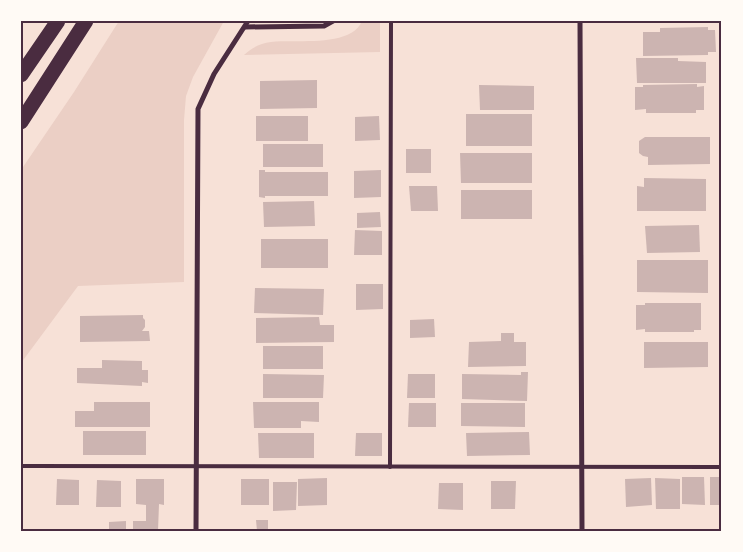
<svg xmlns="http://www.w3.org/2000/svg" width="743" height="552" viewBox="0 0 743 552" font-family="Signika,sans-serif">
  <rect width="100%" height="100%" fill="#f7e1d7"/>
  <g fill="#ebcfc5">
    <path d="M119,21H224L193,77L186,96L184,120V282L78,286L21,363V170L74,92Z"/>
    <path d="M362,21H380V52L244,55C252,48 260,43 271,42C294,39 351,48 362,21Z"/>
  </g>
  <g fill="#ccb4b1">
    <path d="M708,27V30H715L716,52H708V55L643,56V32H660V28Z"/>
    <path d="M636,58H678V61L706,62V83H637Z"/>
    <path d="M317,80V108L260,109V81Z"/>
    <path d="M697,84V87L704,86V110H696V113H646V109L635,110V87H643V85Z"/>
    <path d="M479,85L534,86V110H480Z"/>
    <rect x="466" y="114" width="66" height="32"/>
    <rect x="256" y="116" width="52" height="25"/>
    <path d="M379,116L380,140L355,141V117Z"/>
    <path d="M645,137H710V164L648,165V157L643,156L639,153V141Z"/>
    <rect x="263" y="144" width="60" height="23"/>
    <rect x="406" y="149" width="25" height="24"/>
    <path d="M460,153H532V183H461Z"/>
    <path d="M259,170H265V172H328V196H265V198L259,197Z"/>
    <path d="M381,170V197L354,198V171Z"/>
    <path d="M644,178L706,179V211H637V186L644,187Z"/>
    <path d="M409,186H437L438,211H411Z"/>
    <rect x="461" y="190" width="71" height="29"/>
    <path d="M314,201L315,226L264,227L263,202Z"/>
    <path d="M380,212L381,227L357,228V213Z"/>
    <path d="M699,225L700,252L647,253L645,226Z"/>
    <path d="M355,230L382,231V255H354Z"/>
    <rect x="261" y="239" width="67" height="29"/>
    <path d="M637,260H708V293L637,292Z"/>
    <path d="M356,284H383V309L356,310Z"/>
    <path d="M255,288L324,289L323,315L254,313Z"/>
    <path d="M645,303H701V330H694V332H645V329L636,330V305H645Z"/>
    <path d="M143,315V318L145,320V327L142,331H149L150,341L80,342V316Z"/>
    <path d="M319,317L320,325H334V342L256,343V318Z"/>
    <path d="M434,319L435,337L410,338V320Z"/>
    <path d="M501,333H514V342H526V366L468,367L469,342L501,341Z"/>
    <path d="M644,342H708V367L644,368Z"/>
    <rect x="263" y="346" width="60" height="23"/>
    <path d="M102,360L142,361V370H148V383L142,382V386L77,383V368H102Z"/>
    <path d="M521,372H528L527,401L462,399V374L521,375Z"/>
    <path d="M263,374L324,375L323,398H263Z"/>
    <path d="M408,374H435V398H407Z"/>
    <path d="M94,402H150V427H75V411H94Z"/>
    <path d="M253,402H319V422L301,421V428H254Z"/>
    <path d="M409,403H436V427H408Z"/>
    <path d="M461,403H525V427L461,426Z"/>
    <rect x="83" y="431" width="63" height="24"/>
    <path d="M529,432L530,455L467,456L466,433Z"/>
    <path d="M258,433H314V458H259Z"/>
    <path d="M356,433H382V456H355Z"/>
    <path d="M682,477H704L705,505L682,504Z"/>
    <rect x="710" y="477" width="12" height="28"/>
    <path d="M327,478V505L298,506V479Z"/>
    <path d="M651,478L652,505L626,507L625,479Z"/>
    <path d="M655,478L680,479V509H656Z"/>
    <path d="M57,479L79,480V505H56Z"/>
    <path d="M136,479H164V505L159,504L158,531H133V521H146V505L136,504Z"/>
    <rect x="241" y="479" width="28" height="26"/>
    <path d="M97,480L121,481V507H96Z"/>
    <path d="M491,481H516L515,509H491Z"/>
    <path d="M273,482H297L296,510L273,511Z"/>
    <path d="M439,483H463V510L438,509Z"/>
    <path d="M256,520H268V531H257Z"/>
    <path d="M126,521V531H109V522Z"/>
  </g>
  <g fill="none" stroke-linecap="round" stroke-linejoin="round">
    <g stroke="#4a2c40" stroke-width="4">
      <path d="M21,466L722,467"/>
      <path d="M390,467L391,21"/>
    </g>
    <g stroke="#4a2c40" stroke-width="5">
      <path d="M580,21L582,531"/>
      <path d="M245,27L324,26L333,21"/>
      <path d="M196,531L198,109L214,74L248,21"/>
    </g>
    <g stroke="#4a2c40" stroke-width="15">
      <path d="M21,75L58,21"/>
      <path d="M21,122L86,21"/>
    </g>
  </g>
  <rect width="743" height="552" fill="none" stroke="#fffaf5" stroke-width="45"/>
  <rect x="22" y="22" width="698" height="508" fill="none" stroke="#4a2c40" stroke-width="2"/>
</svg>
